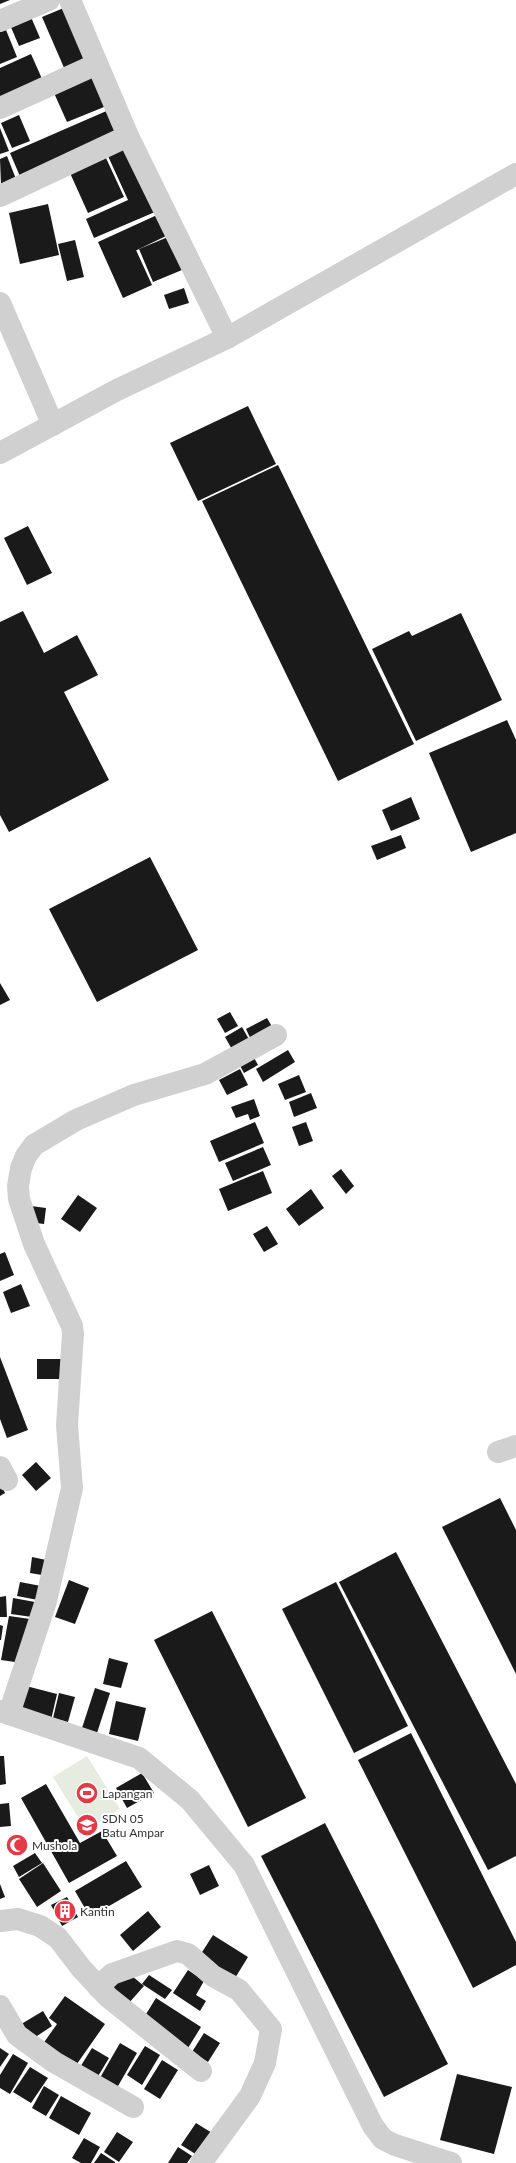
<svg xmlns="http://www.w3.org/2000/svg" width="516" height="2163" viewBox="0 0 516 2163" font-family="Lato,sans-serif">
  <rect width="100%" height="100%" fill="#fff"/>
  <path fill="#e6ecdf" d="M87,1756L120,1809L86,1830L53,1777Z"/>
  <g fill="#1a1a1a">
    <path d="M0,0H10L0,4Z"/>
    <path d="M66,7L89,59L65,70L42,17Z"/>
    <path d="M31,17L40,38L19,46L10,25Z"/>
    <path d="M6,30L17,57L0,64V32Z"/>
    <path d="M31,54L43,81L0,100V68Z"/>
    <path d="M94,71L109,105L67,122L54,93Z"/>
    <path d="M111,109L123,136L22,181L10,153Z"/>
    <path d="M19,115L30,141L12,148L1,123Z"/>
    <path d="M0,128L9,151L0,154Z"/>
    <path d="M127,148L155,212L94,238L86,219L128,200L108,156Z"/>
    <path d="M7,156L16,179L1,185L0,159Z"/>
    <path d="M106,158L124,197L88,213L70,173Z"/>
    <path d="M48,204L59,255L20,264L9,213Z"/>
    <path d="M157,215L166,236L135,251L136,250L152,285L123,298L98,242Z"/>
    <path d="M168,237L182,270L153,282L139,249Z"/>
    <path d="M75,240L84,277L67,281L58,244Z"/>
    <path d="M184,288L189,303L169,309L164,295Z"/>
    <path d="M248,406L276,464L198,501L170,443Z"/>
    <path d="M278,465L414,744L338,781L202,501Z"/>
    <path d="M28,526L52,573L27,585L4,538Z"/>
    <path d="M23,611L44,653L77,635L98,675L64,692L109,780L9,832L0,815V622Z"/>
    <path d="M461,613L502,700L416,741L372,649L409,631L412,636Z"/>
    <path d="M507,720L516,740V833L471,852L429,753Z"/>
    <path d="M411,797L420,819L391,831L382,810Z"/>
    <path d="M401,835L406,848L377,860L371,846Z"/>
    <path d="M150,857L198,950L97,1002L49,909Z"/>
    <path d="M0,983L10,1000L0,1005Z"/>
    <path d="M230,1012L238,1026L225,1033L217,1019Z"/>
    <path d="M267,1018L274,1030L252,1042L246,1029Z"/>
    <path d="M242,1027L251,1043L234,1053L225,1037Z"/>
    <path d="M288,1050L295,1062L263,1082L256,1069Z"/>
    <path d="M252,1054L258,1065L244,1073L238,1062Z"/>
    <path d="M240,1069L248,1085L227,1095L219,1080Z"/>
    <path d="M299,1075L306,1092L285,1100L278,1084Z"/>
    <path d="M311,1093L317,1108L294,1117L289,1102Z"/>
    <path d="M254,1099L260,1116L250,1120L248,1114L236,1118L231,1107Z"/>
    <path d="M255,1122L264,1143L219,1162L210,1141Z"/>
    <path d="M306,1122L313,1141L299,1146L292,1127Z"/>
    <path d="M263,1147L271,1165L233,1181L225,1163Z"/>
    <path d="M341,1169L354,1186L346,1194L332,1176Z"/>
    <path d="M263,1171L272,1193L228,1211L219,1189Z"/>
    <path d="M311,1189L324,1208L299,1226L286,1209Z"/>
    <path d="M78,1195L97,1208L80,1232L61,1219Z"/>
    <path d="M31,1206L46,1208L44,1224L29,1222Z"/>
    <path d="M267,1226L278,1244L264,1252L253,1234Z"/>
    <path d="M5,1252L14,1275L0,1281V1254Z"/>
    <path d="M21,1284L30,1306L11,1313L3,1292Z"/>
    <path d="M0,1357L28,1430L7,1438L0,1419Z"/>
    <path d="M37,1359H63L62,1379H37Z"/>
    <path d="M36,1462L51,1478L36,1491L22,1475Z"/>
    <path d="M0,1482L5,1493L0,1496Z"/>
    <path d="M500,1498L516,1530V1674L442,1527Z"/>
    <path d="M396,1552L516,1784V1856L488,1870L339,1582Z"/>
    <path d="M32,1557L51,1561L48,1576L30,1573Z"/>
    <path d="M69,1580L89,1588L75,1624L55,1617Z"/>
    <path d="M20,1582L41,1586L38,1600L17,1596Z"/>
    <path d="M336,1582L408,1726L354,1753L282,1609Z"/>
    <path d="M6,1596L7,1617H0V1597Z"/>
    <path d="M13,1598L35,1602L32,1617L11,1614Z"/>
    <path d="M212,1611L306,1798L248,1827L154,1640Z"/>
    <path d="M9,1616L30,1619L22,1663L1,1660Z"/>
    <path d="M0,1625L3,1626L1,1640H0Z"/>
    <path d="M109,1658L128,1663L121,1688L103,1684Z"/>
    <path d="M26,1686L57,1694L51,1720L20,1713Z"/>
    <path d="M95,1688L110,1693L97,1733L82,1728Z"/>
    <path d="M59,1693L75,1697L68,1722L53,1718Z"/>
    <path d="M116,1701L146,1708L138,1741L109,1734Z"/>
    <path d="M411,1733L516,1942V1965L473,1988L358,1760Z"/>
    <path d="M0,1756H4L6,1784L0,1785Z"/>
    <path d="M142,1773L154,1793L127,1808L116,1788Z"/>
    <path d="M46,1784L80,1843L102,1831L117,1856L69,1883L21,1798Z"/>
    <path d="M9,1803L11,1826L0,1827V1804Z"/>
    <path d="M325,1823L448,2064L384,2097L261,1856Z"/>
    <path d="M35,1853L42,1863L19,1877L13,1866Z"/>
    <path d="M126,1861L142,1887L90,1917L75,1891Z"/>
    <path d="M43,1863L61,1891L37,1907L19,1879Z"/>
    <path d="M209,1865L219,1886L200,1895L190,1874Z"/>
    <path d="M0,1884L5,1897L0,1899Z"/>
    <path d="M67,1897L78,1917L62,1926L51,1905Z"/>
    <path d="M148,1911L161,1927L133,1951L120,1935Z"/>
    <path d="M213,1935L248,1957L232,1983L197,1960Z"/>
    <path d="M188,1970L204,1981L196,1995L206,2001L200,2011L173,1993Z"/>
    <path d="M126,1971L144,1986L128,2004L111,1989Z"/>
    <path d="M149,1975L172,1990L165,1999L142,1984Z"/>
    <path d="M65,1996L105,2024L72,2071L40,2048L57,2024L49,2018Z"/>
    <path d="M156,1998L201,2027L188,2048L143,2019Z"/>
    <path d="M43,2011L52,2026L28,2042L18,2026Z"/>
    <path d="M204,2033L220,2043L208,2062L192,2052Z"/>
    <path d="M120,2043L137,2053L114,2093L97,2083Z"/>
    <path d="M145,2046L160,2055L142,2085L127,2075Z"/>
    <path d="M0,2048L9,2054L0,2067Z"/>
    <path d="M92,2048L109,2058L94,2083L77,2072Z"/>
    <path d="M13,2054L28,2063L10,2094L0,2088V2075Z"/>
    <path d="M162,2060L178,2070L160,2099L144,2089Z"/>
    <path d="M30,2067L48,2078L31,2103L13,2092Z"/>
    <path d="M457,2074L512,2087L494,2154L440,2140Z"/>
    <path d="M44,2086L59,2095L46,2116L32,2108Z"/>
    <path d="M61,2096L91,2113L79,2135L49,2118Z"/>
    <path d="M196,2123L212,2133L197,2155L181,2145Z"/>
    <path d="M117,2132L133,2142L119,2162L104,2152Z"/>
    <path d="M84,2138L100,2147L91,2163H81L72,2158Z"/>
    <path d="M178,2147L192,2156L187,2163H168Z"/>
    <path d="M101,2153L115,2162V2163H94Z"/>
  </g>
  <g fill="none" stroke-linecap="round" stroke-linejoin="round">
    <g stroke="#d0d0d0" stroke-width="22">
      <path d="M70,0L128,136L227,338"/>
      <path d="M0,21L49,0"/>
      <path d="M0,108L97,64"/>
      <path d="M0,196L128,136"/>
      <path d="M0,303L53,425"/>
      <path d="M0,453L117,390L227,338L516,174"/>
      <path d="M498,1452L516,1446"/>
      <path d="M0,1467L7,1480"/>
      <path d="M0,1711L139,1758L190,1800L244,1865L373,2126L383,2139L395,2145L451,2163"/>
      <path d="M9,1714L46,1601L72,1488L67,1425L73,1334L72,1326L34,1244L19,1199L18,1186L21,1168L26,1156L34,1145L76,1120L134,1095L205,1074L276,1035"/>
      <path d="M0,1921L18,1919L40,1926L58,1938L81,1968L108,1997L201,2071"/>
      <path d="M98,1987L112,1974L177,1951L188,1954L213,1976L239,1990L271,2029L265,2063L250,2096L201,2163"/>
      <path d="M0,2006L17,2035L54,2062L133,2107"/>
    </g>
  </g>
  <defs>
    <g id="stadium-disc" transform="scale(1.15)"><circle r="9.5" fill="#e63946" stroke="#fff"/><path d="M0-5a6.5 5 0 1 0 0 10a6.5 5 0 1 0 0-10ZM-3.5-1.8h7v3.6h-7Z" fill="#fff"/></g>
    <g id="school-disc" transform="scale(1.15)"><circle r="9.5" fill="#e63946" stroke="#fff"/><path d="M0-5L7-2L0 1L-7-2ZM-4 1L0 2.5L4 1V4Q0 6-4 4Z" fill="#fff"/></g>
    <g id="mosque-disc" transform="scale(1.15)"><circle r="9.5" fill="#e63946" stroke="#fff"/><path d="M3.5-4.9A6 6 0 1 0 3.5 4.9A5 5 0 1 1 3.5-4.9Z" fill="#fff"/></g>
    <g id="building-disc" transform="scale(1.15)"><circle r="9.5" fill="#e63946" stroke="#fff"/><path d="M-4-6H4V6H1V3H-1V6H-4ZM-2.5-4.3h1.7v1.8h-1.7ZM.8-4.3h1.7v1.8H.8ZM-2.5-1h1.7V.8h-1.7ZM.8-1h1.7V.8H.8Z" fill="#fff"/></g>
  </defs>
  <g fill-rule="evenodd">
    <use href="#stadium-disc" x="87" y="1793"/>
    <use href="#school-disc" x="87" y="1825"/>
    <use href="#mosque-disc" x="17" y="1845"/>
    <use href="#building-disc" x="65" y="1911"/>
  </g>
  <g text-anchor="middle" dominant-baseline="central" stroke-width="4" stroke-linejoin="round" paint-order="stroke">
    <g font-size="12" fill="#333" stroke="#fff" text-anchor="start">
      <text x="102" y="1793">Lapangan</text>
      <text x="102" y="1818">SDN 05<tspan x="102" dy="14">Batu Ampar</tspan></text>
      <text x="32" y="1845">Mushola</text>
      <text x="80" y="1911">Kantin</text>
    </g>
  </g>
</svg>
